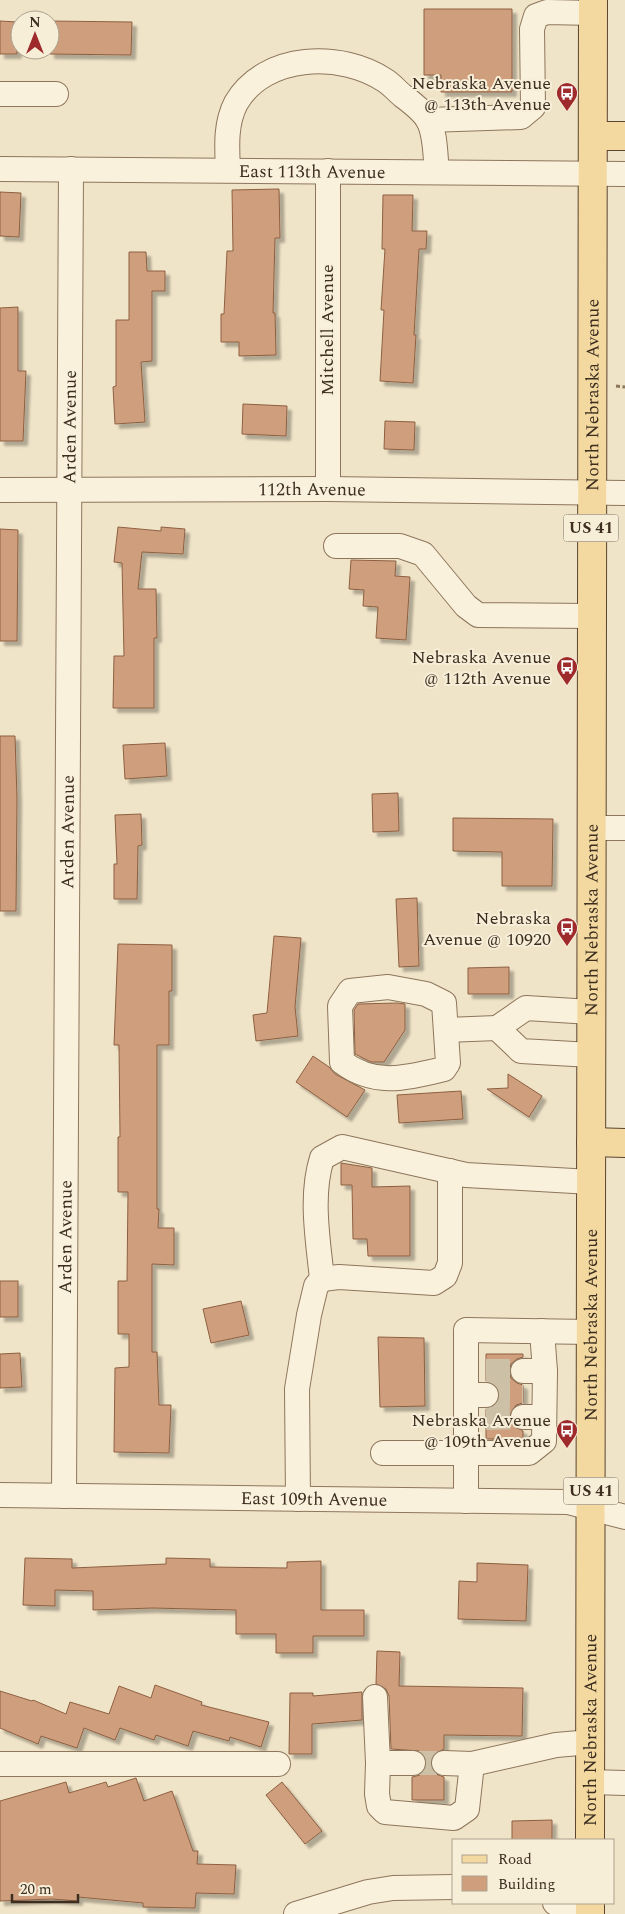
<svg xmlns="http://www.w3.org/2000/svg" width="625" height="1914" viewBox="0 0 625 1914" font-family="Spectral,serif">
  <defs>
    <filter id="shadow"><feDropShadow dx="4.5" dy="4.5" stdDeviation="1" flood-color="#0004"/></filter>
  </defs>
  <rect width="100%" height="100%" fill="#f0e4c8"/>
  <g fill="#cf9f7d" stroke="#8d5f41" filter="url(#shadow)">
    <path d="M424,9H512V92H441V75H424Z"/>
    <path d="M0,21L17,22V54H0Z"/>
    <path d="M50,21L132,22L131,55L50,54Z"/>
    <path d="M279,189L280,238H275L273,313H275L276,355L239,356V342H221V314H224L227,251H233L232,190Z"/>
    <path d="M0,192L21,193L19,237L0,236Z"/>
    <path d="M383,195H413L412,231H427L426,249H419L414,335H416L413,383L380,381L384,310H381L385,249H382Z"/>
    <path d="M129,252H146L147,271H165V291H152V361L141,362L145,422L115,424L113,387L116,386V320H129Z"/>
    <path d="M18,307V371H26L23,441H0V308Z"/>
    <path d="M243,404L287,406L286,436L242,434Z"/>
    <path d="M385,421L415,422L414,450L384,449Z"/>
    <path d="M118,527L161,531V527L185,529L183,554L142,552L138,589H156L157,638H154V708H113L114,656H124L122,563L114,562Z"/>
    <path d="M0,529L18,530L17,641H0Z"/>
    <path d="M351,560L396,561L395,576L410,577L406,640L376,638L378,607L363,606L364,590L349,589Z"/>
    <path d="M0,736H15L17,798L16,911H0Z"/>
    <path d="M165,743L167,776L125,779L123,745Z"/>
    <path d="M398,793L399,831L373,832L372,794Z"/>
    <path d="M141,814L142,845L138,846L137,899H114V864H117L115,815Z"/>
    <path d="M453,818L553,819L552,886H502V852L453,851Z"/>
    <path d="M417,898L419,966L399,967L396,899Z"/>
    <path d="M274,936L301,938L295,1007L298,1036L256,1041L253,1015L267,1013Z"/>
    <path d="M118,944L172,945V991H169V1045H157V1209H159L158,1228H174V1265L152,1264V1352H157L159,1405H171L169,1453L114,1452L115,1368L129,1367V1334H118V1281H127L128,1192H118V1137H120L119,1045H114Z"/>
    <path d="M509,967V994H468V968Z"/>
    <path d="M397,1003L405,1004V1030L384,1062H371L355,1054L354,1010L358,1004Z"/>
    <path d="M313,1056L329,1067L335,1074L365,1090L347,1117L296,1082Z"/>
    <path d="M508,1074L542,1096L529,1117L487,1089L508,1088Z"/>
    <path d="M461,1091L463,1119L399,1123L397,1095Z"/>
    <path d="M341,1163L372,1168V1187L410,1186V1256H368L367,1239H353L352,1185H341Z"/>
    <rect x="0" y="1281" width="18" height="36"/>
    <path d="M241,1301L249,1335L211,1343L203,1309Z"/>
    <path d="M378,1337L424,1338L425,1406L380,1407Z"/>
    <path d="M20,1353L22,1387L0,1388V1354Z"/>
    <path d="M486,1354H523V1357L517,1359L511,1364L509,1371L511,1378L517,1383L523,1385V1403L516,1405L509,1417L511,1424L523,1431V1439H486V1409L493,1407L500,1395L498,1388L486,1381Z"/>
    <path d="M25,1558L72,1559V1568L166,1564V1558L210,1559V1567L287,1568V1562L321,1561V1610H364V1636H313V1653H276V1634H236V1610L152,1608L93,1610V1591L55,1590V1606L23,1605Z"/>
    <path d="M477,1563L528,1565L526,1621L458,1619L459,1581L477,1582Z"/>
    <path d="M377,1651L400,1652L399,1686L523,1688L522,1736L444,1735V1749L433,1755L430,1763L436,1774L444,1777V1800H412V1777L420,1775L425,1769L427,1763L425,1756L419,1751L391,1749L389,1696L386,1689L376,1684Z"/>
    <path d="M155,1685L202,1702L201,1705L269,1722L261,1747L230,1737L229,1741L193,1731L188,1746L156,1735L154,1740L120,1728L115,1740L84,1728L77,1748L41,1736L38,1744L0,1728V1691L32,1701L33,1700L66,1714L70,1702L109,1714L119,1686L151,1698Z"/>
    <path d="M362,1692V1720L312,1724V1754H289L290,1693H313V1696Z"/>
    <path d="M136,1778L144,1801L172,1791L193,1851H198L197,1864L236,1865L234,1894L196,1893L195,1908L143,1907V1903L78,1897V1901L52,1899L0,1901V1801L66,1782L69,1793L106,1782L108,1787Z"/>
    <path d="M282,1782L322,1831L305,1844L266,1795Z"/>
    <path d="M552,1820V1840H512V1821Z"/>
  </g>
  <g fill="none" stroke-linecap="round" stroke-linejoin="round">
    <g stroke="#ccc0a6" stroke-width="24" stroke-dasharray="24 12" stroke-linecap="butt">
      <path d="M486,1371H523"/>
      <path d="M486,1395H523"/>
      <path d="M486,1418L523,1417"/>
      <path d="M413,1763H444"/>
    </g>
    <g stroke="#8d765c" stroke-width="26">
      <g id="minor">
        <path d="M0,94H56"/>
        <path d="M428,120L521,117L533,107L532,29L536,16L547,12L593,13"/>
        <path id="s1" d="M0,169L625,174"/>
        <path d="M228,170C227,148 225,124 236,103C265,53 342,51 386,81C392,85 397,91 403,96C411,102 423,111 428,120C436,134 435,156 437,172"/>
        <path d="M328,171V489"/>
        <path id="s2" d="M0,490L328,489L625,493"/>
        <path d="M336,546H400L423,554L466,606L478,615L591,616"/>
        <path d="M592,828H625"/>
        <path d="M388,987L426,994L444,1003L448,1063L444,1069C406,1078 375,1087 342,1062L340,1006L350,991Z"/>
        <path d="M591,1012L526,1008L497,1028L521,1051L591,1055"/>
        <path d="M446,1030L497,1028"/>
        <path d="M322,1279L339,1277L434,1283L445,1276L450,1263V1171"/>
        <path d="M523,1371H545"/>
        <path d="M466,1395H486"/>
        <path d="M523,1417H543"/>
        <path d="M383,1453H529L544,1441L545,1371L542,1331"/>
        <path id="s3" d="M0,1495L568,1502L625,1517"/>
        <path id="s4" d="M64,1496L71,169"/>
        <path d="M298,1499L297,1389L309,1315L316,1286L322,1279C318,1240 310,1196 322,1158L342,1147L466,1175L591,1182"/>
        <path d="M466,1501V1330L591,1332"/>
        <path d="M375,1697L378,1763L377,1794L379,1806L385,1812L454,1818L467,1809L472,1764"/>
        <path d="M378,1763H413"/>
        <path d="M444,1763L472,1764L556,1745L591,1742"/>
        <path d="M0,1764H278"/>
        <path d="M590,1782L625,1783"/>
        <path d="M555,1903L590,1912"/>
        <path d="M296,1914L368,1892L393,1888L454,1887"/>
      </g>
    </g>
    <g stroke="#5b4430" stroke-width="30">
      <g id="major">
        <path d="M593,136H625"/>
        <path d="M591,1142L625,1143"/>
        <path id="s5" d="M590,1840L593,0"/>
        <path d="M590,1903V1914"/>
      </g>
    </g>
    <path stroke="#8d765c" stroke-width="3" stroke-dasharray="4 2.5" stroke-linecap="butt" d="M616,386L625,387"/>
    <use href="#minor" stroke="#faf1dc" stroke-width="24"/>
    <use href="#major" stroke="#f3d9a0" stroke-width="28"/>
  </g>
  <defs>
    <g id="bus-pin" transform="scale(1.125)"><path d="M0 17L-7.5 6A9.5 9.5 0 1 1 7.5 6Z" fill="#9e2a2b" stroke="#f7eed8"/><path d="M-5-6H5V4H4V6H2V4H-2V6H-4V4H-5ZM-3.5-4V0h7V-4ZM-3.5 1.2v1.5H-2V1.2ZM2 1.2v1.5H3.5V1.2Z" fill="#fff"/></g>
  </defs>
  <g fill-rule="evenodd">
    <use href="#bus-pin" x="567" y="93"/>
    <use href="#bus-pin" x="567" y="667"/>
    <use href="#bus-pin" x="567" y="928"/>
    <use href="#bus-pin" x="567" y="1430"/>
  </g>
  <g text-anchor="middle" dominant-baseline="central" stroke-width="4" stroke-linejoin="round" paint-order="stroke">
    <g fill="#f7eed8" stroke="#756857" stroke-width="1">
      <rect x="563.5" y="514.5" width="55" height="27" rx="4"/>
      <rect x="563.5" y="1477.5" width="55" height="27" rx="4"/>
    </g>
    <g font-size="16" font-weight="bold" fill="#3d2e20">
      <text x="591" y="528">US 41</text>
      <text x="591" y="1491">US 41</text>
    </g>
    <g font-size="18" fill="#3d2e20" stroke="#f7eed8" text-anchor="end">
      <text x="551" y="83">Nebraska Avenue<tspan x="551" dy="21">@ 113th Avenue</tspan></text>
      <text x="551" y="657">Nebraska Avenue<tspan x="551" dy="21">@ 112th Avenue</tspan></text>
      <text x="551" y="918">Nebraska<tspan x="551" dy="21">Avenue @ 10920</tspan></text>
      <text x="551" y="1420">Nebraska Avenue<tspan x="551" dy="21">@ 109th Avenue</tspan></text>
    </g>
    <g font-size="18" fill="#3d2e20" stroke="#f7eed8">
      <text stroke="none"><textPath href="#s1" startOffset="312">East 113th Avenue</textPath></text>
      <text transform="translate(327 330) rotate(-90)">Mitchell Avenue</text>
      <text stroke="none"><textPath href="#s5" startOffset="1445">North Nebraska Avenue</textPath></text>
      <text stroke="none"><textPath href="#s4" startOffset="1069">Arden Avenue</textPath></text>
      <text stroke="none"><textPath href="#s2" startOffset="312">112th Avenue</textPath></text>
      <text stroke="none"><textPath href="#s4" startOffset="664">Arden Avenue</textPath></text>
      <text stroke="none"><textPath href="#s5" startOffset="920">North Nebraska Avenue</textPath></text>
      <text stroke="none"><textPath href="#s4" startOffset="259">Arden Avenue</textPath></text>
      <text stroke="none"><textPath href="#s5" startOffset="515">North Nebraska Avenue</textPath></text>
      <text stroke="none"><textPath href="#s3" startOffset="314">East 109th Avenue</textPath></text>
      <text stroke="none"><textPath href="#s5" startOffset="110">North Nebraska Avenue</textPath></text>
    </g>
  </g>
  <rect x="452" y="1839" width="162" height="65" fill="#f7eed8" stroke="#ada18e"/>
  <rect x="462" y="1855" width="25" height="8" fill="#f3d9a0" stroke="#ada18e"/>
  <text x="498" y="1864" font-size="15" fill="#3d2e20">Road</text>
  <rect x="462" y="1876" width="25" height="15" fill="#cf9f7d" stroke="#ada18e"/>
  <text x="498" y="1889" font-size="15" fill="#3d2e20">Building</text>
  <g transform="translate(35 35)"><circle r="24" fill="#f7eed8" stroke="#ada18e"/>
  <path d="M0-4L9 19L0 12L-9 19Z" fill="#9e2a2b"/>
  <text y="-8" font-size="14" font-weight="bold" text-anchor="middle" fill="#3d2e20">N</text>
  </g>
  <path d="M12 1894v8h66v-8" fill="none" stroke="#3d2e20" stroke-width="2.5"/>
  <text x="20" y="1894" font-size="15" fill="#3d2e20" stroke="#f7eed8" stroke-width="4" paint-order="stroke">20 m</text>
</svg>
